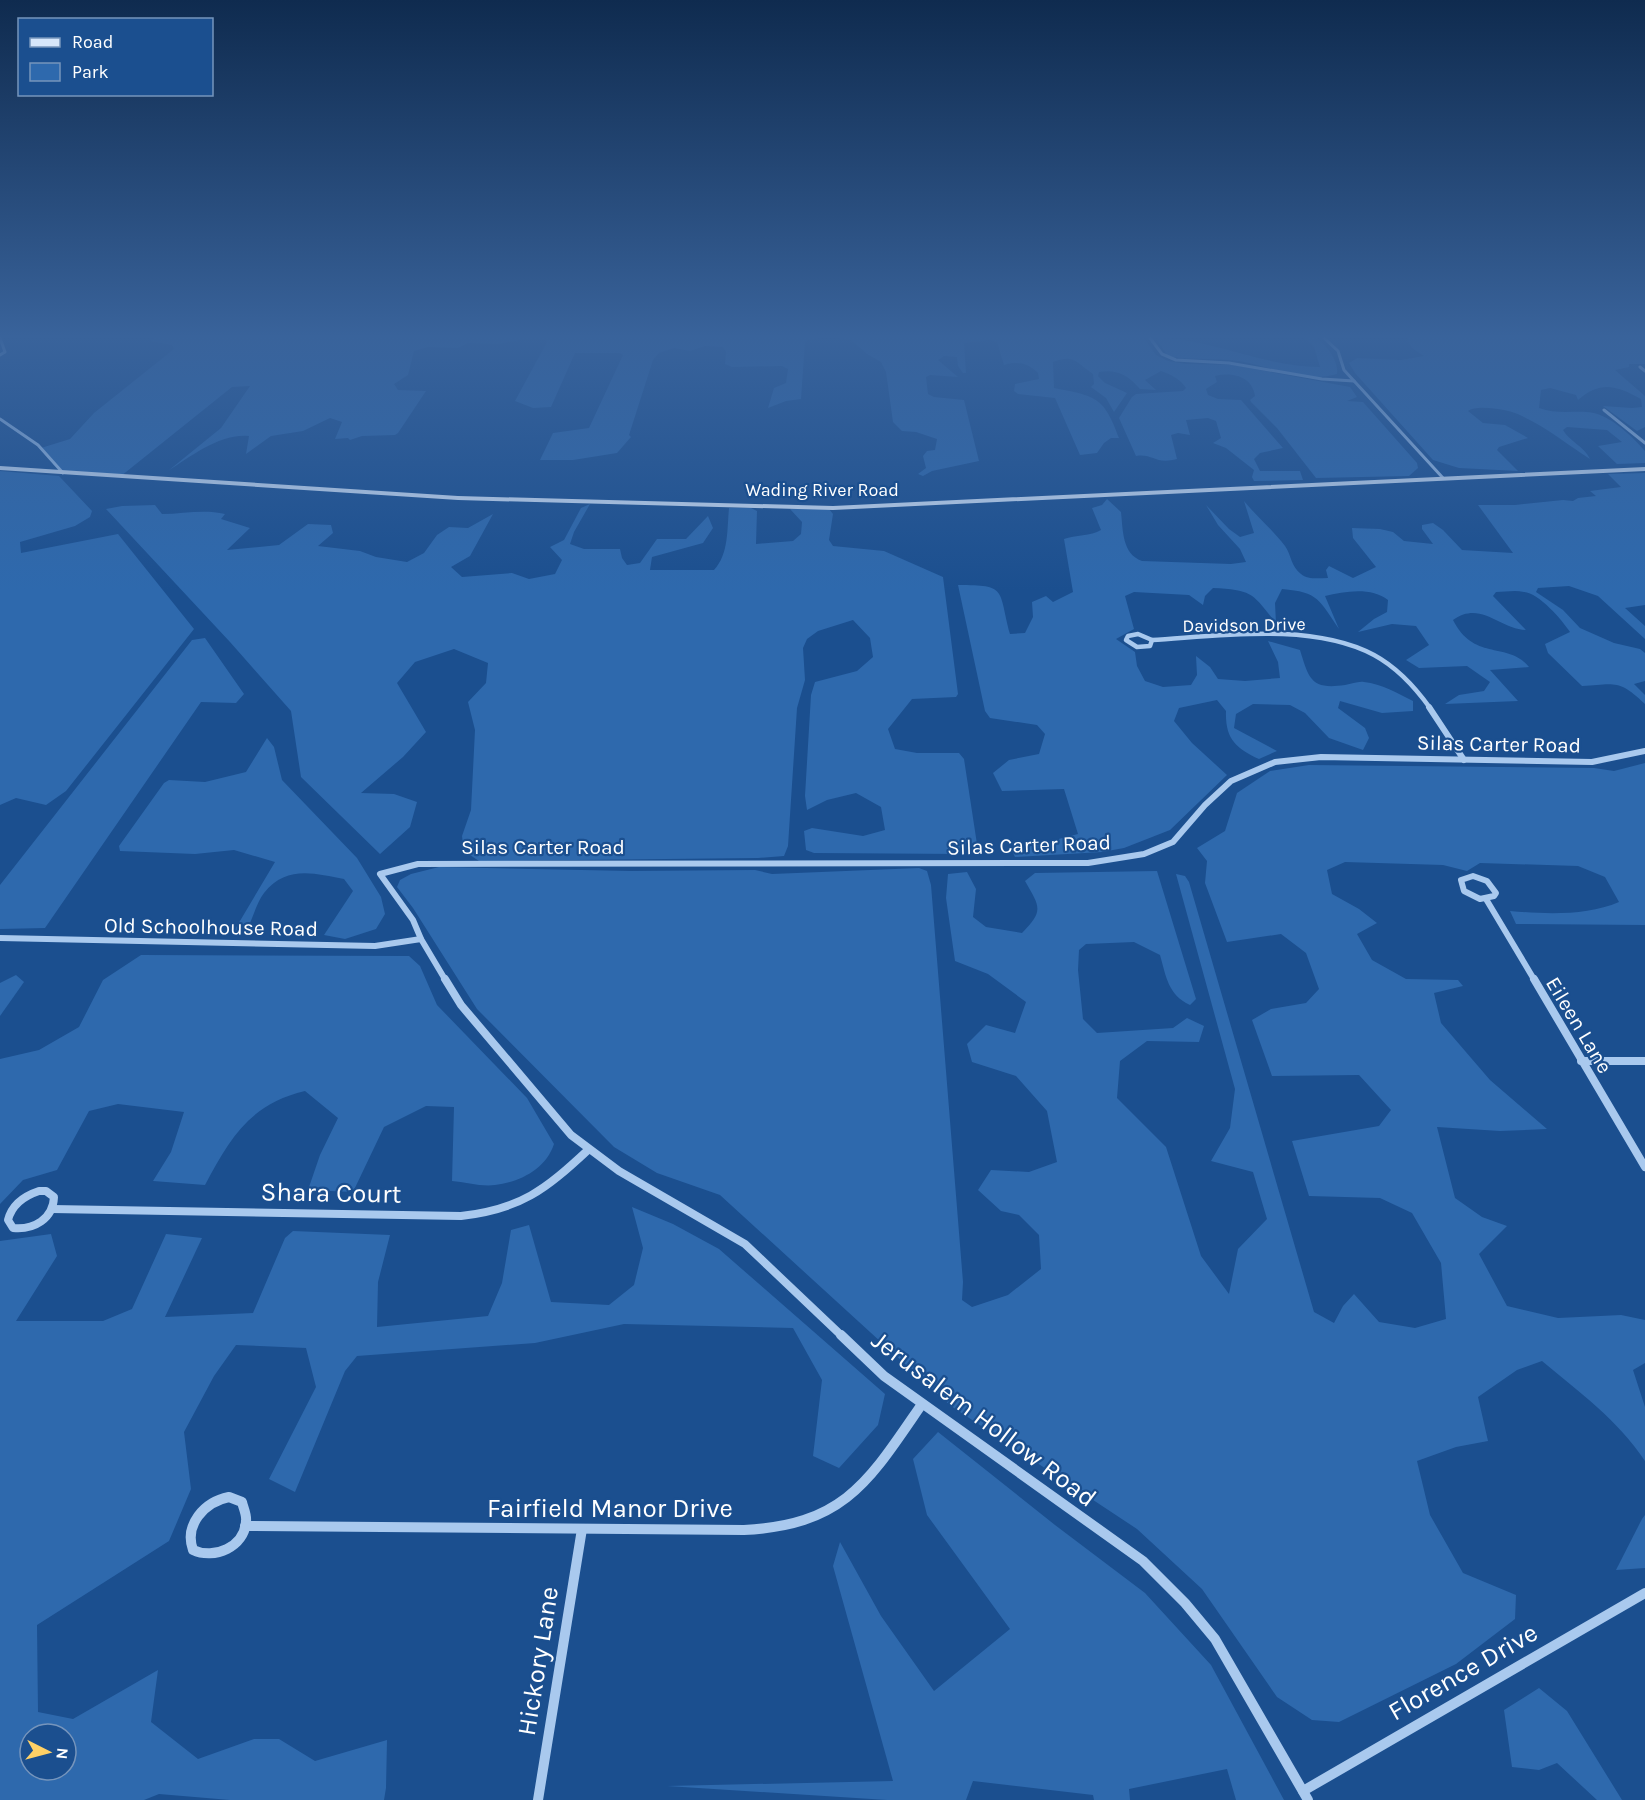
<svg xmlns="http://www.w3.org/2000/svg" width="1645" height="1800" viewBox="0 0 1645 1800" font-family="Karla,sans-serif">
  <rect width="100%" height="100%" fill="#1b4f8f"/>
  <g fill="#2e69ad" fill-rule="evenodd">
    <path d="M153,338H822L808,340L805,342L801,399L786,401L768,408L774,388L786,383L788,369L782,366L732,367L725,364L726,352L723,347L705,346L690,351L674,348L659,353L653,360L629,435L631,437L617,453L573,460H540L553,433L589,428L623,355L620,353H575L551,407L533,408L515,401L547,342L546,340H520L498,344L468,343L458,348L428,347L414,351L408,375L394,384L398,390L426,391L398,433L395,435L362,436L350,440L348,438L335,439L342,422L330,418L303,431L271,436L246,454L249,436C221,433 191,456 168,471L221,428L250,386L232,387L121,476L64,473L41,448L70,439L94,413L174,349L172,345L150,341Z"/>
    <path d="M836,338H1144L1156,355L1168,361L1186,364L1233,365L1350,387L1357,397L1347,401L1363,402L1417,463L1418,468L1409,476L1316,478L1277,428L1251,402L1250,400L1255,396C1252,376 1232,372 1215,376L1217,382L1206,389L1208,395L1218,399L1241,400L1283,448L1260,453L1254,459L1260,471H1300L1303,480L1254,481L1252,477L1254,470L1226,448L1213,443L1221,438L1216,421L1208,418L1186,420L1190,435L1178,433L1171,435L1177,459C1155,465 1153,453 1136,456L1119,418L1132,397L1136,394L1183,391L1186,388C1180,379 1172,375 1161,371L1145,380L1156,390L1140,389C1128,375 1117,369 1099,372L1098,376L1105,383L1127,393L1114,412L1106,398L1091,387L1094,384L1093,374C1075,362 1075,354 1053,362L1054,388C1095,396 1104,396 1119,438H1111L1104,443L1097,453L1080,455L1055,398L1018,394L1014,391L1015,384L1039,379L1038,373C1028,363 1018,361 1004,365L997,342L990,340L964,343L966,373H963L958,366L957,357L944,356L938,360L958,377L930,375L926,377L928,394L934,397L964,400L979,461L932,471L923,476L918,474L926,468L923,456L927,451L935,450L937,439L916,432L902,431L893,422L886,372L881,362L867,354L851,340Z"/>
    <path d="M1156,338C1211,338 1264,367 1320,367L1314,347L1305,338H1317C1327,346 1339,361 1337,374C1304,384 1271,366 1238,361C1216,358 1195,360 1173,357L1167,355Z"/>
    <path d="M1407,338H1645V364H1629V367L1615,370L1645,396V427L1637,431L1603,406L1632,408L1642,407L1641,399C1617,386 1601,380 1578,400L1576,395L1550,388L1541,390L1539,408C1555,414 1570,411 1587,412C1608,413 1631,435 1645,451V463L1617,464L1598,446L1622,442L1607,430L1567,427L1563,430C1570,442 1584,446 1590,459C1568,445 1546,427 1522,416C1512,410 1477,404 1468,411L1483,423L1505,425L1528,438L1499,447L1497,450L1518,471L1459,468L1433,460L1355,373L1349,363L1357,358L1401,360L1424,356L1412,348Z"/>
    <path d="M0,471L59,476L92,511L90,517L75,526L20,542L21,553L118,534L194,629L66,791L46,805L16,798L0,805Z"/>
    <path d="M1645,473V605L1625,608L1645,626V639L1598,596L1569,586L1538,588L1536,592L1563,610L1580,628L1614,643L1640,649L1645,653V681L1634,684L1645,695V704C1619,679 1615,684 1582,686L1548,653L1545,644L1570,632C1562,620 1539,593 1524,592C1515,590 1505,592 1496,592L1493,596L1526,630C1499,629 1481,600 1453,620C1474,662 1509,641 1529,667L1490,670L1518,701L1445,704L1459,695L1484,691L1490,682L1467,666L1419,668L1406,660L1429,645L1416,626L1392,624L1358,632L1374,619L1387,612L1388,600C1372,587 1345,591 1325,596L1339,629C1319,600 1319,592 1282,589L1275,603L1276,623C1252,593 1253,590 1213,588L1205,596L1203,605L1189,595L1134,592L1125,596L1134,629L1116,639L1135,652L1137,666L1145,681L1163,687L1191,685L1197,675L1196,656L1210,667L1218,679L1245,681L1280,678L1278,662L1268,641L1300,650C1309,679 1311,690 1345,685C1352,684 1358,681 1364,682C1382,684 1397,693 1413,701V711L1382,713L1340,701L1338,708L1365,728L1369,738L1363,750L1329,738L1305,713L1290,705L1253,704L1236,714L1234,728L1277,751L1259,759C1236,748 1225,739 1226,711L1217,700L1179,708L1174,721L1192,743L1227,775L1170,830L1124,848L1102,852L1015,857L1012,851L1078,834L1064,789L1002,791L993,773L1009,760L1039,754L1045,734L1037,725L990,718L985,711L958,585C1008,585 998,589 1010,634L1025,633L1033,617L1032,602L1046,596L1053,602L1073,592L1064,539C1075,535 1091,536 1101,530L1092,508L1102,505L1107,499L1121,512C1123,530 1122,554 1142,561L1231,564L1246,562L1240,549L1218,525L1206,505L1229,529L1240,537L1254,533L1244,501C1257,517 1273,530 1285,546C1291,554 1291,567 1301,574C1308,580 1319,578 1328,578L1326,570L1329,566L1353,578L1376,567L1353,538L1352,528L1380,529L1393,532L1404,541L1433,544L1422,529V525L1433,523L1443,530L1462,550L1513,553L1478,505H1515L1563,500L1573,501L1578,498L1596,496L1590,491L1621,487L1608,474Z"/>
    <path d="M590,504L574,532L570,544L584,549H620L622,558L627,565L640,563L657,539H686L708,516L713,528L703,543L652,557L650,570H714C729,554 727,529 729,508H751L757,511L756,544L793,541L801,534L802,522L790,509H829L833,514L829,540L833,546L884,551L943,577L958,694L956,697L912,699L888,729L895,749L917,753H959L964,759L977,844L964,854L814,853L806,850L804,831L812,828L863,836L885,830L881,807L856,793L827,800L807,810L805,796L811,695L815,682L857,671L873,657L870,638L853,620L818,631L807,639L803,648L805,680L797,708L788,846L784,856L758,858L479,861L464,851L462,836L471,810L475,730L468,702L486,683L488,663L454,649L415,662L397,683L426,732L403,757L361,793L394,794L417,802L410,827L380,854L301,777L291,711L230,642L106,509L122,506L155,505L162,514C184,514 203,509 225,514L221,519L250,528L227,550L279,545L308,524L331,525L333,533L318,546L360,551L376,557L407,562L424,553L437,535L449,527L468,528L493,514L470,556L451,567L462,577L512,573L529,579L555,574L562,560L550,547L564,540L581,508Z"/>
    <path d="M205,638L244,694L236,703L201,702L45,928L0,929V885L192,640Z"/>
    <path d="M267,738L274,747L282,780L357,858L381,897L385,914L376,929L345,939L324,935L353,891L344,879C314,873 286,865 264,893C257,902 253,917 248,928L234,931L275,862L234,850L195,854L120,851L119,846L164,783L169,780L205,782L246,772Z"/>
    <path d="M1645,763V925L1516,924L1510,911C1545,914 1587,916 1619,902L1605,877L1578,866L1480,863L1467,871L1443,865L1345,862L1327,870L1332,894L1359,909L1377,923L1357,934L1372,960L1406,979L1458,980L1463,986L1434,993L1441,1023L1490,1080L1547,1129L1500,1131L1437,1127L1455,1198L1482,1217L1507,1226L1479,1254L1507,1306L1558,1318L1621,1315L1645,1320V1363L1633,1370L1645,1407V1461C1618,1420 1579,1392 1542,1361L1517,1370L1478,1397L1488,1441L1456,1447L1417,1461L1430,1515L1463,1573L1516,1595L1515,1619L1456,1664L1339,1722L1312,1720L1277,1697L1202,1589L1137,1529L951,1406L720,1195L657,1173L614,1147L477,1009L413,908L397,887L400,880L411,874L439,867L631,871L755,870L772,874L919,868L927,871L931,885L963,1282L962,1300L972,1307L1008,1295L1041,1269L1039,1235L1019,1215L1001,1211L978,1190L991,1170L1029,1172L1057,1162L1047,1111L1016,1076L972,1062L967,1044L986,1025L1015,1033L1026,1002L988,974L955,961L946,898L948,874L967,872L976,889L973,917L986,927L1022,933C1044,911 1040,907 1025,881L1035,873L1157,871L1196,999L1190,1005C1168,995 1166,976 1160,955L1134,942L1086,944L1079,950L1078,970L1083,1019L1097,1033L1173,1028L1187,1018L1204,1026L1199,1042L1147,1041L1120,1061L1117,1098L1166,1147L1201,1256L1229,1294L1238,1249L1267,1219L1253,1172L1211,1161L1230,1128L1235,1089L1176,874L1185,876L1189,882L1314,1312L1334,1323L1343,1306L1354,1294L1379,1322L1415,1328L1446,1319L1441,1263L1412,1213L1380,1198L1309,1196L1292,1141L1379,1126L1391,1110L1359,1075L1272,1076L1252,1020L1271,1009L1306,1003L1319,989L1306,953L1281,934L1227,942L1205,883L1207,861L1197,848L1225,831L1237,793L1270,771L1309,765L1594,768L1614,771Z"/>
    <path d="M141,955L409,956L420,966L437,1005L527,1098L554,1144C546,1169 520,1182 495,1185C482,1187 465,1182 452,1181L454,1107L426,1106L384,1127L353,1192L308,1190L320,1155L338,1118L305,1091C250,1104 230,1138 205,1185L153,1181L171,1152L184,1112L118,1104L89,1111L57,1170L23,1180L0,1204V1059L39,1050L79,1027L103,980Z"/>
    <path d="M16,975L24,982L0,1016V983Z"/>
    <path d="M632,1207L673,1224L719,1249L885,1394L878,1425L839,1468L813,1456L822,1380L793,1328L624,1324L535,1343L357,1356L345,1371L295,1492L269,1479L316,1387L306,1348L236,1345L214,1376L184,1432L191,1489L169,1541L37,1625L38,1712L73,1719L158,1670L151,1722L198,1759L254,1739H279L315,1761L387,1740L386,1788L384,1800H230L159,1794L144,1800H0V1241L51,1234L57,1256L16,1321H103L132,1309L166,1234L202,1238L165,1317L253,1313L285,1238L293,1231L390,1235L378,1282L377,1327L488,1316L502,1283L511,1230L529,1225L551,1302L609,1305L634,1285L643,1248ZM30,1734H66V1770H30Z"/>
    <path d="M938,1432L1055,1525L1145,1593L1211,1665L1284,1800H1236L1227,1769L1129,1789L1130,1800H1094L1093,1795L973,1781L966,1800H887L667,1786L893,1781L833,1566L840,1542L881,1616L934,1691L1010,1629L927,1515L913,1459Z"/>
    <path d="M1645,1515V1568L1616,1570L1642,1519Z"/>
    <path d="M1539,1688L1567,1711L1622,1800H1597L1557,1763L1539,1770L1512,1767L1504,1710Z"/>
  </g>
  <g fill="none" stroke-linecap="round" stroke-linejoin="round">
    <g stroke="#a9c9ee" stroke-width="3">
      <path d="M0,338L5,352L0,355"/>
      <path d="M1150,338L1162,354L1176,360L1229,363L1322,379L1354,381"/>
      <path d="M1324,338L1338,351L1344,370L1443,478"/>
      <path d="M1640,367L1645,371"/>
      <path d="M1604,410L1645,443"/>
      <path d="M0,419L38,445L63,473"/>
    </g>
    <g stroke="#a9c9ee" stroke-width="4.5">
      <path d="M1138,634L1152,640L1150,646L1137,647L1126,640L1128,636Z"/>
      <path d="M1152,640C1219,636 1312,622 1374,655C1398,668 1415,687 1430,708"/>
    </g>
    <g stroke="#a9c9ee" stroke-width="6">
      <path d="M1429,707L1464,760"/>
      <path d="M1473,876L1487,881L1496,893L1494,896L1480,899L1464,891L1461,880Z"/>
      <path d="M1486,899L1535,981"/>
      <path d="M0,938L375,946L421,939"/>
      <path d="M446,981L421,939L413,920L380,874L418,864L1088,863L1144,854L1173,842L1205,805L1231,781L1275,762L1321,757L1592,762L1645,751"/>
    </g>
    <g stroke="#a9c9ee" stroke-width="8">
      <path d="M445,979L461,1005L571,1135L619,1171L745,1244L843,1337"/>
      <path d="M1534,979L1645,1167"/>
      <path d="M1581,1061H1645"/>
      <path d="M39,1191H46L54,1197C53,1219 34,1230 13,1228L8,1220C12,1204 24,1196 39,1191Z"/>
      <path d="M52,1209L461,1216C521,1209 545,1190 588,1150"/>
    </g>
    <g stroke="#a9c9ee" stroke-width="10">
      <path d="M841,1335L884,1376L1143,1561L1185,1603L1215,1639L1308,1800"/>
      <path d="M229,1497L242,1502C243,1507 247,1515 246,1521C245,1547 214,1560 193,1550C184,1525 204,1502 229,1497Z"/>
      <path d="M245,1526L744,1530C845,1525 869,1481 922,1404"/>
      <path d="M1303,1791L1645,1593"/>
      <path d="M538,1800L582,1529"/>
    </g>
    <path fill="#d6e6fa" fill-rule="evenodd" d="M0,466L458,496L833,506L1645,467V471L833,510L458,500L0,470Z"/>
  </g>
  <linearGradient id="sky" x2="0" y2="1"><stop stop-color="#0f2b4f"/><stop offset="0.57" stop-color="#39639b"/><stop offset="1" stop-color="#39639b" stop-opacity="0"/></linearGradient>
  <rect width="1645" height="590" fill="url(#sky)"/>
  <g text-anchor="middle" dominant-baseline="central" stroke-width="4.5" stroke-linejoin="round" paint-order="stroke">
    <g font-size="18" fill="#fff" stroke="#1b4f8f">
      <text x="822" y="490">Wading River Road</text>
      <text transform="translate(1244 625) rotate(-1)">Davidson Drive</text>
    </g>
    <g font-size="21" fill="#fff" stroke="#1b4f8f">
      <text transform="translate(1499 744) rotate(1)">Silas Carter Road</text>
      <text transform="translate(1029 845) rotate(-2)">Silas Carter Road</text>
      <text x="543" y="847">Silas Carter Road</text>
      <text transform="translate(211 927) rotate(1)">Old Schoolhouse Road</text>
      <text transform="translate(1579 1025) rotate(59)">Eileen Lane</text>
    </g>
    <g font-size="26" fill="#fff" stroke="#1b4f8f">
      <text transform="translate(331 1193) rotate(1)">Shara Court</text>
      <text transform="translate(984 1419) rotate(37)">Jerusalem Hollow Road</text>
      <text x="610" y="1508">Fairfield Manor Drive</text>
      <text transform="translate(538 1661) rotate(-81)">Hickory Lane</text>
      <text transform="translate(1463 1672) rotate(-30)">Florence Drive</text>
    </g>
  </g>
  <rect x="18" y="18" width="195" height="78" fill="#1b4f8f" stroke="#7695bc" stroke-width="1.5"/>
  <rect x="30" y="38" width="30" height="9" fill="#d6e6fa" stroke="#7695bc" stroke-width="1.5"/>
  <text x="72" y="48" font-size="18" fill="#ffffff">Road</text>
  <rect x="30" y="63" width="30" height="18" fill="#2e69ad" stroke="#7695bc" stroke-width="1.5"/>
  <text x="72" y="78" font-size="18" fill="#ffffff">Park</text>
  <g transform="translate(48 1752) rotate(96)"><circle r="28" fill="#1b4f8f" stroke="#7695bc" stroke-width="1.5"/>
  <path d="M0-4.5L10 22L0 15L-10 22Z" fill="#ffd166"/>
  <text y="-9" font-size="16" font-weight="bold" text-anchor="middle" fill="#ffffff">N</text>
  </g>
</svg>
